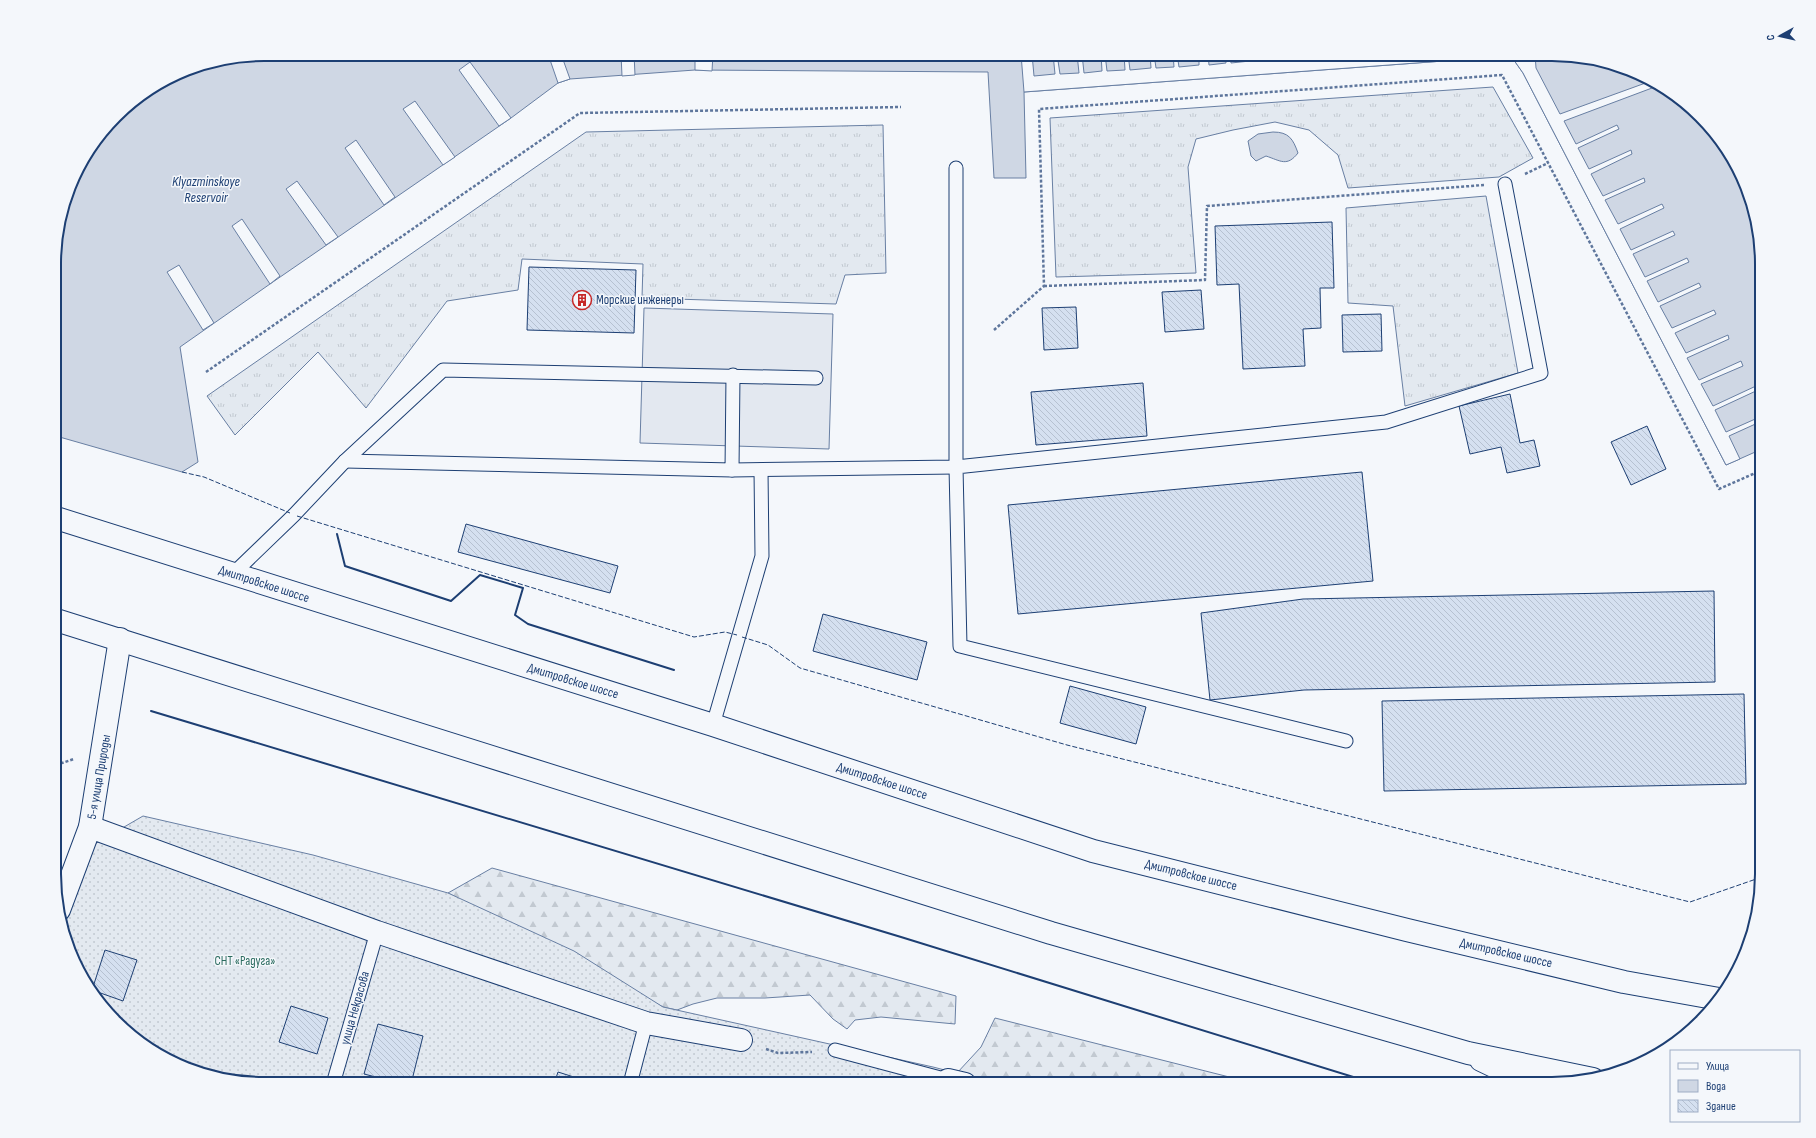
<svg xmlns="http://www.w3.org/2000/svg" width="1816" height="1138" viewBox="0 0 1816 1138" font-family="'Sofia Sans Condensed',sans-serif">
  <defs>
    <pattern id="grass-tufts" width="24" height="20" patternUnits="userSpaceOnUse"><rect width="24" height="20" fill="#e3e9f0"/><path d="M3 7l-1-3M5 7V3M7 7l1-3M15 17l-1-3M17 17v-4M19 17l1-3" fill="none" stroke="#c2c9d1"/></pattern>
    <pattern id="forest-firs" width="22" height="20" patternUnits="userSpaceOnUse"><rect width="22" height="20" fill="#e3e9f0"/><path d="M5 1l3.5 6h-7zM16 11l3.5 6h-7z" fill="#c2c9d1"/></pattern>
    <pattern id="garden-dots" width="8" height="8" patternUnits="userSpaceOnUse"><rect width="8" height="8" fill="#e3e9f0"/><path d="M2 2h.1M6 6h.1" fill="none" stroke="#c2c9d1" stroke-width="1.8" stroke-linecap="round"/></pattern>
    <pattern id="building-back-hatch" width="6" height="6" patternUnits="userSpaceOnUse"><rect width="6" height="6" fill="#d5e0f0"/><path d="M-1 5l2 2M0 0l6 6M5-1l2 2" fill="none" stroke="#b6c1d1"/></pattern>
  </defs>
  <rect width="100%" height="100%" fill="#f4f7fb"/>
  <g fill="url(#grass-tufts)" stroke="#687fa3">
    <path d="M1493,87L1533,158L1499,177L1348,188L1338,155L1309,130L1275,122L1233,130L1196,139L1188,167L1196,273L1056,277L1050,118Z"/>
    <path d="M883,125L886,273L845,275L836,304L642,298L643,264L522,259L518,290L447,301L366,408L318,352L235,435L207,396L586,132Z"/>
    <path d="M1486,196L1518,373L1405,406L1393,306L1348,303L1346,208Z"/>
  </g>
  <g fill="url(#forest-firs)" stroke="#687fa3">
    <path d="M492,868L956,996L955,1024L881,1017L855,1020L847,1029L833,1019L810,995L765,998H717L693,1004L677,1010L663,1007L448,893Z"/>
    <path d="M995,1018L1257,1084H999L957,1073L981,1047Z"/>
  </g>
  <path fill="url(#garden-dots)" stroke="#687fa3" d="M143,816L313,855L448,893L574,951L663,1007L933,1067L999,1084H264L210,1077L148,1049L115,1022L82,979L59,910L81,852Z"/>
  <path fill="#e3e8f0" stroke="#687fa3" d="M644,308L833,314L829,449L640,443Z"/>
  <g fill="#cfd7e4" stroke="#687fa3">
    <path d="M264,54H1552L1606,61L1668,89L1701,116L1734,159L1755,210L1762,251V449L1726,465L1523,73L1511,56L1024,92L1026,178H994L988,72L695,70L570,79L558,83L511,118L270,284L180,347L198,462L182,472L56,436V237L76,171L125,106L184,70Z"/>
    <path d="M1273,132C1289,132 1293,139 1298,153C1287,167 1281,161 1266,156L1256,161L1251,156L1248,141L1258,134Z"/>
  </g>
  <g fill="#f4f7fb" stroke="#687fa3">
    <path d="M548,54H561L570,79L558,83Z"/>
    <path d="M621,54H634L635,75L622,76Z"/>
    <path d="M695,54H713L712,71L695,70Z"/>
    <path d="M1021,54H1032L1034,76L1055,74L1053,54H1057L1060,74L1079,73L1077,54H1082L1084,73L1102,71L1101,54H1105L1107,71L1125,70L1124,54H1128L1130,70L1151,68L1150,54H1154L1156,68L1174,67L1173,54H1177L1179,67L1199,65V54H1208L1209,65L1226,63L1225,54H1230L1231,63L1250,61L1249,54H1253L1254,61L1275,59L1274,54H1279L1280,59L1297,57V54H1302V57L1323,54H1535L1536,68L1560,114L1651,81L1660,85L1564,121L1576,144L1617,125L1619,129L1578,148L1589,169L1631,150L1632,154L1591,174L1603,196L1644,178L1645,182L1605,200L1618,224L1662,204L1664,208L1620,229L1631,250L1673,231L1675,235L1633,254L1645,277L1687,258L1689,262L1647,281L1658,302L1699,283L1701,287L1660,306L1672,328L1714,310L1716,314L1675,333L1686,353L1728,335L1729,339L1687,358L1699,380L1741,361L1743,366L1701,384L1713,406L1756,386L1758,390L1715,410L1726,432L1762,416V421L1729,436L1740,459L1726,465L1523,73L1511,56L1024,92Z"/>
    <path d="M470,62L511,118L499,126L459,70Z"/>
    <path d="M415,101L455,157L443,165L403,109Z"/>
    <path d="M356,140L395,197L384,205L345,148Z"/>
    <path d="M297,181L338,237L326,245L286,189Z"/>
    <path d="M242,219L280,276L270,284L232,226Z"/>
    <path d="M179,265L214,323L203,330L167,272Z"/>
  </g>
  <g fill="url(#building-back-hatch)" stroke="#1d3f73">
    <path d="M1332,222L1334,288H1320L1321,328L1303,329L1305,366L1243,369L1239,284L1217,285L1215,226Z"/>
    <path d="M529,267L636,270L634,333L527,330Z"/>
    <path d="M1201,290L1204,329L1165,332L1162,292Z"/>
    <path d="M1076,307L1078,348L1044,350L1042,308Z"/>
    <path d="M1381,314L1382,351L1343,352L1342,315Z"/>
    <path d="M1143,383L1147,436L1036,445L1031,392Z"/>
    <path d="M1510,394L1520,443L1534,440L1540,466L1507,473L1501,447L1470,454L1459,406Z"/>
    <path d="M1647,426L1666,469L1631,485L1611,442Z"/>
    <path d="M1362,472L1373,581L1018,614L1008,505Z"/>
    <path d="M466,524L618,566L610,593L458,552Z"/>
    <path d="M1714,591L1715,682L1304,690L1210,700L1201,613L1303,599Z"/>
    <path d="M823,614L927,642L917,680L813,651Z"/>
    <path d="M1070,686L1146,707L1136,744L1060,723Z"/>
    <path d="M1744,694L1746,784L1384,791L1382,701Z"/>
    <path d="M105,950L137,960L123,1001L92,990Z"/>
    <path d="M291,1006L328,1018L317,1054L279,1042Z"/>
    <path d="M378,1024L423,1036L411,1084H403L364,1074Z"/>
    <path d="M558,1072L596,1084H554Z"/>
  </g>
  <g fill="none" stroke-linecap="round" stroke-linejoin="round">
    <g stroke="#1d3f73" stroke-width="15">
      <g id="lane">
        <path d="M345,461L732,470L733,375"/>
        <path d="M732,470L956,467V168"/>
        <path d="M233,574L294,515L345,461L443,370L816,378"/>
        <path d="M713,725L762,556L761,470"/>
        <path d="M1346,741L960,646L956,467L1386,422L1541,373L1505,184"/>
        <path d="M835,1050L948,1080L947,1084"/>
        <path d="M333,1084L377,932"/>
        <path d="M630,1084L646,1023"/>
      </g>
    </g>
    <g stroke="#1d3f73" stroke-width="24">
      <g id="street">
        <path d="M90,827L377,932L646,1023L741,1040"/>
        <path d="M59,910L90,827L120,639"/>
        <path d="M948,1080L965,1084"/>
      </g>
    </g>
    <g stroke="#1d3f73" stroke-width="24">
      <path id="secondary" d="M1481,1060L1531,1084"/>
    </g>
    <g stroke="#1d3f73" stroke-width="24">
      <g id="highway">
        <path d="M56,518L713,725L1093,851L1407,930L1624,982L1719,999"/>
        <path d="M56,620L1051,933L1468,1053L1593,1079"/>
      </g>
    </g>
    <g stroke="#5e769c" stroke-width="2.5" stroke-dasharray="3 2" stroke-linecap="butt">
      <path d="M1525,174L1548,163"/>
      <path d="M1044,286L1205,280L1207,206L1484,185"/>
      <path d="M994,330L1044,286L1039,109L1502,75L1719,489L1762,470"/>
      <path d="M206,372L580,113L901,107"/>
      <path d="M56,765L74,759"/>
      <path d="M766,1049L778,1053L812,1052"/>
    </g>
    <use href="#lane" stroke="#f4f7fb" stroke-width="13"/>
    <use href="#street" stroke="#f4f7fb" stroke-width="22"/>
    <use href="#secondary" stroke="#f4f7fb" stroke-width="22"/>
    <use href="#highway" stroke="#f4f7fb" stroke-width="22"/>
    <g stroke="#1d3f73" stroke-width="1" stroke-dasharray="5 2" stroke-linecap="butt">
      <path d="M182,472L204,477L290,513"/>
      <path d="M297,516L694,637L725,632L737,635"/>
      <path d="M742,637L768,645L800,668L1067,745L1690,902L1762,877"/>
    </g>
    <g stroke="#1d3f73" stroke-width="2">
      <path d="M337,534L345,566L451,601L480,575L523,588L515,615L528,624L674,670"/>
      <path d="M151,711L901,937L1376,1084"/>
    </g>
  </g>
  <defs>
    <g id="building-ring" transform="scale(1)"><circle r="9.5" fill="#f4f7fb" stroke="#c62828" stroke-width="1.5"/><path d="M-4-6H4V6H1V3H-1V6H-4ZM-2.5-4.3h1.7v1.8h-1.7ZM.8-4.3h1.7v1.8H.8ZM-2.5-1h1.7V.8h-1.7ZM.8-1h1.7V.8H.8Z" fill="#c62828"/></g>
  </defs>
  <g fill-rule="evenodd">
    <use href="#building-ring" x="582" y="300"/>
  </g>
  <g text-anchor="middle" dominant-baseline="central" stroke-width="3" stroke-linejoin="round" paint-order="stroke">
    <g font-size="13" fill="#1d3f73" stroke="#f4f7fb" text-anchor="start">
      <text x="596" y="300">Морские инженеры</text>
    </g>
    <g font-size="13" fill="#1d3f73" stroke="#f4f7fb">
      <text transform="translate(264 584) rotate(18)">Дмитровское шоссе</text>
      <text transform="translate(573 681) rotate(17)">Дмитровское шоссе</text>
      <text transform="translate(99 777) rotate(-80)">5-я улица Природы</text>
      <text transform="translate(882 781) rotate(18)">Дмитровское шоссе</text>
      <text transform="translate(1191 875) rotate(14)">Дмитровское шоссе</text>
      <text transform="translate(1506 953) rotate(13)">Дмитровское шоссе</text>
      <text transform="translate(355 1008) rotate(-74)">улица Некрасова</text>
    </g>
    <g font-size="13" fill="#2c6c60" stroke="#f4f7fb">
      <text x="245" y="961">СНТ «Радуга»</text>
    </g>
    <g font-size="14" font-style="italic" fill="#1d3f73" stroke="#f4f7fb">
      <text x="206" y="181">Klyazminskoye<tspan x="206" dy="16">Reservoir</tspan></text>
    </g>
  </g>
  <path d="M0 0H1816V1138H0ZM264 61H1552A203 203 0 0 1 1755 264V874A203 203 0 0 1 1552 1077H264A203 203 0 0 1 61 874V264A203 203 0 0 1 264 61Z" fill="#f4f7fb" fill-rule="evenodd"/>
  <path fill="none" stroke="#1d3f73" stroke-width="2" d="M264 61H1552A203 203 0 0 1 1755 264V874A203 203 0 0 1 1552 1077H264A203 203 0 0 1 61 874V264A203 203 0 0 1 264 61Z"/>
  <rect x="1670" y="1050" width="130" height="72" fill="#f4f7fb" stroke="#9eadc5"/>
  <rect x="1678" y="1063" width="20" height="6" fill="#f4f7fb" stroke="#9eadc5"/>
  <text x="1706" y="1070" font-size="12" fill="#1d3f73">Улица</text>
  <rect x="1678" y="1080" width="20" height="12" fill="#cfd7e4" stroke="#9eadc5"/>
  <text x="1706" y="1090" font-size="12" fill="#1d3f73">Вода</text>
  <rect x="1678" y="1100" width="20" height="12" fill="url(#building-back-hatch)" stroke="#9eadc5"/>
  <text x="1706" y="1110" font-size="12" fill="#1d3f73">Здание</text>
  <g transform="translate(1780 36) rotate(262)" stroke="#f4f7fb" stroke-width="3" paint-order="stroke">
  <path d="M0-3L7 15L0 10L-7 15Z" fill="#1d3f73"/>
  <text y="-6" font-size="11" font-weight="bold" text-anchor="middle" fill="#1d3f73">С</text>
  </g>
</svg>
